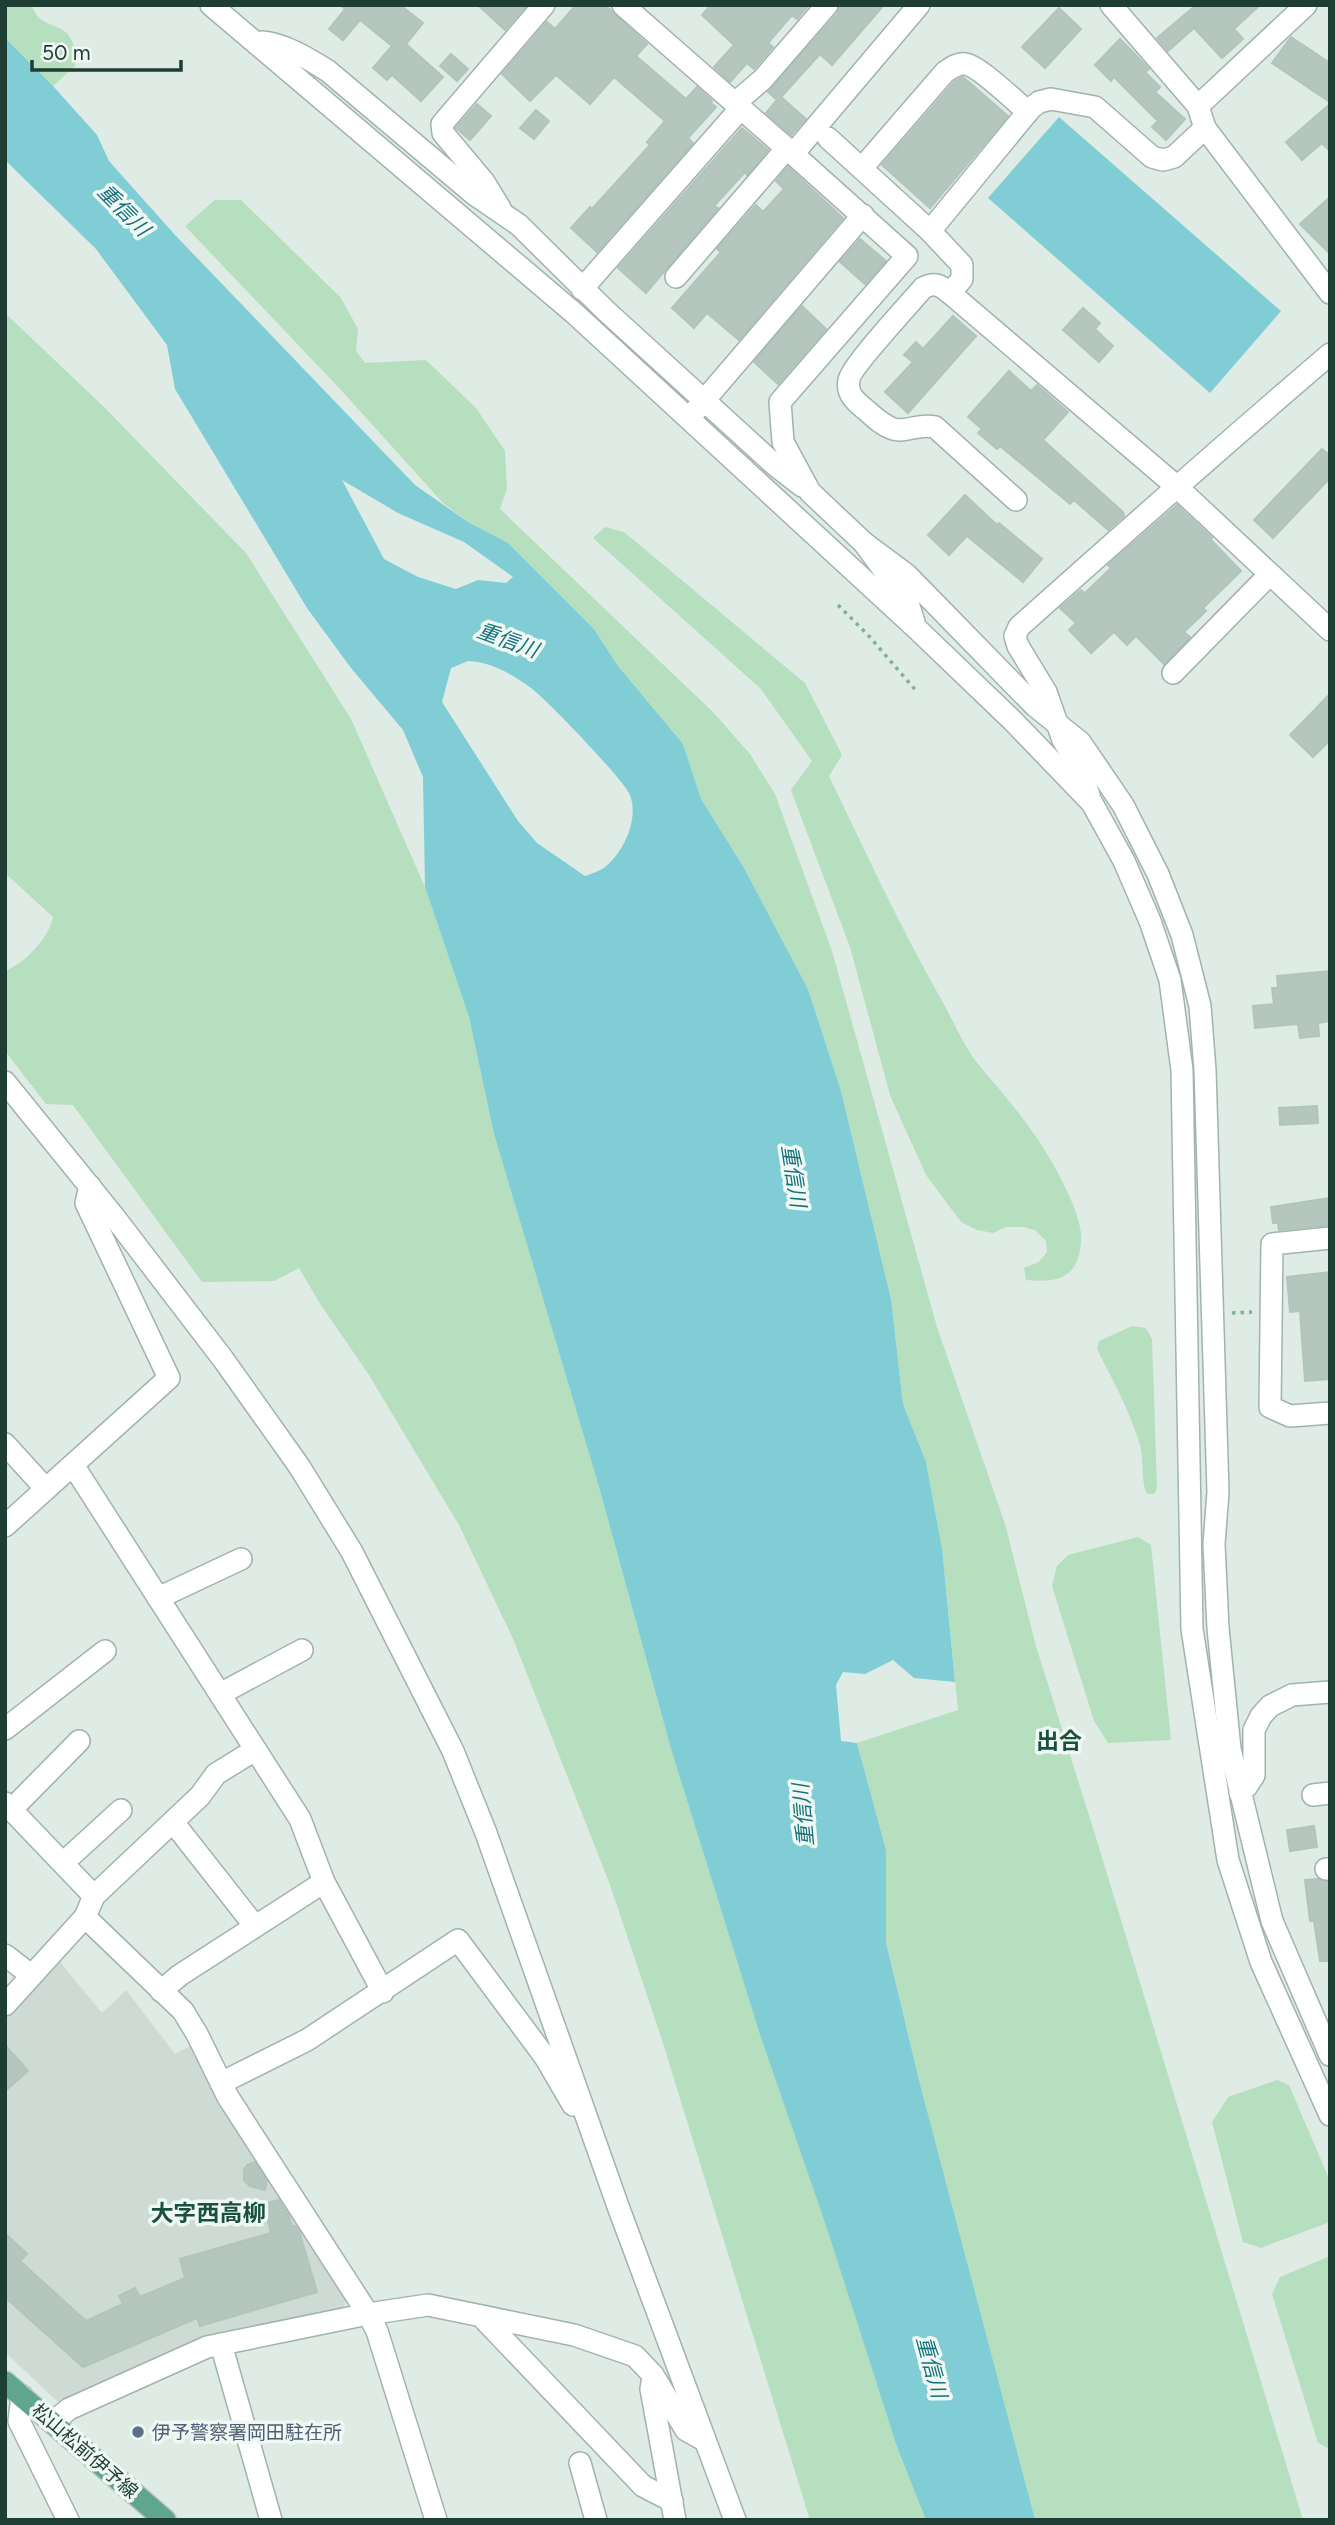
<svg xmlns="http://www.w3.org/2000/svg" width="1335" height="2525" viewBox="0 0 1335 2525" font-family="Figtree,'Noto Sans JP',sans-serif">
  <rect width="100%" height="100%" fill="#dfebe5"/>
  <path fill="#cddbd4" d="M56,1957L102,2013L126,1990L175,2054L192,2045L348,2293L343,2310L209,2339L59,2403L5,2352V2015Z"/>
  <g fill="#b5dfbe">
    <path d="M5,5H32C40,37 78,12 75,66L53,86L5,38Z"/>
    <path d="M215,200H241L341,298L358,329L356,351L365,363L426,360L476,408L505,451L507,488L500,509L714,713L750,754L775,794L832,951L937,1327L1005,1524L1036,1646L1101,1854L1303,2520H1035L994,2390L886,1943V1850L857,1743L958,1710L942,1548L926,1462L903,1404L891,1299L841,1091L808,989L743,866L701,799L683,744L618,666L594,629L508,543L468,522L443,503L341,390L185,226Z"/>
    <path d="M5,313L105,408L246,553L351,719L425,887L469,1017L494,1134L599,1487L671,1749L760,2035L826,2226L897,2447L926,2520H810L662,2040L609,1882L514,1641L459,1525L369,1375L319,1302L299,1268L274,1281L202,1282L73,1105L46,1104L5,1051V971C25,963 49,938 53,917L5,873Z"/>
    <path d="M605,527L624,532L805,683L842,755L829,776C865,851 900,927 941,999C953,1020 963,1045 978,1064C1017,1110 1046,1143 1071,1200C1076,1212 1082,1227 1081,1241C1079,1278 1058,1283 1026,1280L1024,1268L1039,1262L1047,1252L1046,1241L1035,1230L1023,1227H1006L993,1233L977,1230L961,1222L926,1175L890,1095L850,947L791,790L812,761L761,689L593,538Z"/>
    <path d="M1132,1326L1146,1328L1152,1339L1157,1488L1154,1494H1147C1141,1484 1144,1460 1140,1445C1130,1411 1113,1381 1097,1349L1099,1341Z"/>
    <path d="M1138,1537L1151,1545L1171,1740L1108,1743L1094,1721L1052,1586L1057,1566L1068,1555Z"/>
    <path d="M1277,2080L1289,2085L1330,2181V2222L1261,2248L1243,2242L1212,2122L1228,2097Z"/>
    <path d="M1330,2256V2449L1318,2443L1272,2294L1280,2277Z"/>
  </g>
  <g fill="#81cdd6" fill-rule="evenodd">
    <path d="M5,38L53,86L97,135L109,161L176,236L415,485L468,522L508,543L594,629L618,666L683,744L701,799L743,866L808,989L841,1091L891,1299L903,1404L926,1462L942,1548L955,1682L914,1678L893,1660L865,1674L843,1672L836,1685L841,1741L857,1743L886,1850V1943L922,2092L1035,2520H926L897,2447L826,2226L760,2035L671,1749L599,1487L494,1134L469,1017L425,887L423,777L403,730L351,668L307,608L175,389L167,345L96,249L5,160ZM342,480L398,513L464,542L513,577L506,583L478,580L456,589L418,577L384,559ZM468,661C491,662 512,674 531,688C546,699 625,781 630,795C639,819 624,852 605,867C600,871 591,874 585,876L537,843L518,821L442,702L451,668Z"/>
    <path d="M1059,117L1281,311L1210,393L988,198Z"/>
  </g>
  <g fill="#b4c6be" stroke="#b1c5bc" stroke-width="2">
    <path d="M341,5H400L423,23L406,44L443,77L421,101L392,75L387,80L373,68L392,46L360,20L343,40L329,29L345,9Z"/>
    <path d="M478,5H527L505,30Z"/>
    <path d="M576,5H605L647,44L636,56L686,99L697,87L712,101L711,103L716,107L688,138L693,143L597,252L571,228L590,207L592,209L650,145L647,142L665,121L614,77L590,104L556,75L530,101L502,74L547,22L555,29Z"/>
    <path d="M711,5H809L797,19L792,15L768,43L773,47L754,69L747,63L730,82L714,67L734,45L702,15Z"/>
    <path d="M840,5H884L832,65L820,54L781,97L806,119L791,135L766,113L777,100L768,92L837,14Z"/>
    <path d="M1196,5H1260L1234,29L1243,39L1222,58L1194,28L1168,51L1157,38Z"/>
    <path d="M1059,8L1081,29L1045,68L1022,47Z"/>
    <path d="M1291,37L1330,63V102L1272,63Z"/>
    <path d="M1120,39L1149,69L1145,72L1160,87L1155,92L1185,119L1166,140L1152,127L1158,121L1114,77L1111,81L1095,65Z"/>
    <path d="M451,54L468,69L457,81L440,66Z"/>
    <path d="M963,77L1008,116L930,208L882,165L955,81Z"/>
    <path d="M477,104L491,116L470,140L456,128Z"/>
    <path d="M1330,104V151L1322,143L1302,160L1286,142Z"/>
    <path d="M536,110L549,121L534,139L520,128Z"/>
    <path d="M742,128L768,150L747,175L745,172L714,206L718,208L646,293L618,268Z"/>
    <path d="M788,167L843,218L739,340L707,313L694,328L672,308L721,252L717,249L756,205L763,212L784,189L776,181Z"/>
    <path d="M1330,197V254L1300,224Z"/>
    <path d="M860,239L886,261L865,284L840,262Z"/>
    <path d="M802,306L826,329L778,384L754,362Z"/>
    <path d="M1083,308L1100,323L1095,329L1113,346L1099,362L1063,330Z"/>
    <path d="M953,316L976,336L908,413L885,392L913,362L904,355L916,342L923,349Z"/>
    <path d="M1009,371L1031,391L1037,385L1068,412L1043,440L1123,512L1124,516L1108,530L1074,500L1070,504L1000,446L997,449L978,433L982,429L968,417Z"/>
    <path d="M1322,449L1330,456V478L1273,538L1254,520Z"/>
    <path d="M965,495L997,525L999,523L1042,559L1023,582L967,536L949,555L928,535Z"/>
    <path d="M1177,505L1212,538L1211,540L1241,571L1203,608L1206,611L1184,632L1190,637L1164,664L1136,636L1127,645L1114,632L1091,653L1069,630L1076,623L1060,608L1081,590L1085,593L1111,568L1108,565Z"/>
    <path d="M1330,694V740L1313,757L1290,735Z"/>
    <path d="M1330,971V1021L1318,1023L1319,1036L1300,1038L1298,1024L1255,1028L1253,1006L1274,1004L1272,988H1278L1277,976Z"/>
    <path d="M1317,1106L1318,1123L1280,1125L1279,1108Z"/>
    <path d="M1330,1198V1225L1279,1230L1278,1223H1273L1271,1207Z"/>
    <path d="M1330,1272V1379L1305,1381L1300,1311L1290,1312L1287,1277Z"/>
    <path d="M1314,1826L1317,1847L1290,1851L1287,1830Z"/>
    <path d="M1318,1879L1330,1882V1961H1320L1314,1921H1310L1305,1880Z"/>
    <path d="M5,2045L28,2071L5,2091Z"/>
    <path d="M255,2162L267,2181L265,2190L250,2186L244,2180V2170L247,2165Z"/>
    <path d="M279,2200L289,2216L292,2227L295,2226L299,2231L317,2292L200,2326L197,2318L83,2367L5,2297V2233L27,2254L20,2261L86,2321L123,2304L119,2296L135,2288L140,2297L185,2278L180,2259L271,2233L264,2204Z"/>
  </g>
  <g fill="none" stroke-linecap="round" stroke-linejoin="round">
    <g stroke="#a1b3ac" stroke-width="24">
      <g id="minor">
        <path d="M211,5L574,313L916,628L1013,721L1092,803L1124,861L1150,921L1170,980L1182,1070L1192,1629L1228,1860L1261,1962L1330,2115"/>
        <path d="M623,5L793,154"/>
        <path d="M1111,5L1198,106L1205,128L1330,293"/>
        <path d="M262,42C285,44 309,59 328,71L474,194L519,225L605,310L775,465L802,486"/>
        <path d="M735,103L763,79L827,5"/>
        <path d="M1198,106L1306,5"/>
        <path d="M828,138L930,231L962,265V279L950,293C940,285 935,282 923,288C911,302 850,368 849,380C846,394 856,402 866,410C875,418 882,425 893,429C906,433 919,423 935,427L1016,500"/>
        <path d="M862,168L945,72C951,68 957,63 965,64C978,65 1016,102 1028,112"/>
        <path d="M500,208L484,182L443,133L442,124L544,5"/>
        <path d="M930,231L1031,108L1039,102L1051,99L1095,107L1152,157L1163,160L1174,157L1205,128"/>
        <path d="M676,277L787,148"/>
        <path d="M582,289L741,108"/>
        <path d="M950,293L1176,486L1330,630"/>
        <path d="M696,410L863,215"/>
        <path d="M864,543L907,575L1035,706L1080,742L1123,805L1158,874L1182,935L1200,1006L1205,1070L1218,1492L1214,1544L1218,1628L1230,1749L1272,1921L1330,2055"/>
        <path d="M914,622L908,603L864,543L810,492L783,442L780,402L907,256L793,154L919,5"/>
        <path d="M1173,673L1270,574"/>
        <path d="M1089,795L1079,766L1063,740L1046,692L1018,646L1015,636L1019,627C1122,535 1225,444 1330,354"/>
        <path d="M5,1082L112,1214L223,1359L299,1466L352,1552L453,1751L486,1833L619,2209L735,2520"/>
        <path d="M1330,1238L1272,1244L1270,1407L1290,1416L1330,1413"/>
        <path d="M5,1444L46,1489"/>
        <path d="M73,1465L300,1819L324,1882L383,1992"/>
        <path d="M5,1526L169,1378L86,1203L90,1186"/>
        <path d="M158,1598L241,1559"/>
        <path d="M220,1694L302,1650"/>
        <path d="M5,1729L105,1651"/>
        <path d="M1240,1793L1247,1786L1254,1775V1730L1261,1716L1270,1706L1292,1695L1330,1692"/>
        <path d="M1313,1795L1330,1793"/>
        <path d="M5,1803L94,1896"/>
        <path d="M12,1809L79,1741"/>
        <path d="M173,1822L254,1925"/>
        <path d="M63,1863L121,1810"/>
        <path d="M1326,1869H1330"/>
        <path d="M85,1917L183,2011L197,2034L228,2097L368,2314L377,2331L436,2520"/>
        <path d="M5,1955L31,1975"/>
        <path d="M161,1991L180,1975L324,1882"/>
        <path d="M5,2005L85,1917L94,1896L200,1796L216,1774L255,1750"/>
        <path d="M221,2083L307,2040L458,1940L545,2057L573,2105"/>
        <path d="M481,2316L643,2486L672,2501"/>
        <path d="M221,2344L271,2520"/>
        <path d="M653,2377L651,2389L675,2520"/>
        <path d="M22,2396L19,2421L68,2520"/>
        <path d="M53,2422L69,2409L207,2347L368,2314L428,2305L574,2335L635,2356L653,2375L686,2430L704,2440"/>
        <path d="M580,2463L596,2520"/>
      </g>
    </g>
    <g stroke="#bcc5c2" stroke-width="24">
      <path id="major" d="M5,2382L165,2520"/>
    </g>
    <g stroke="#7cb29e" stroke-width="3.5" stroke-dasharray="3.5 5" stroke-linecap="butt">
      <path d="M838,605L868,635L918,693"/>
      <path d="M1232,1313L1252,1312"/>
    </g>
    <use href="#minor" stroke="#fff" stroke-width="21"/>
    <use href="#major" stroke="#5fa58f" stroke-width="21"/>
  </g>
  <circle fill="#5c6f8a" stroke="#eff8f3" stroke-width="2.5" cx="138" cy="2432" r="7"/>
  <g text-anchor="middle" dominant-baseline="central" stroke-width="7" stroke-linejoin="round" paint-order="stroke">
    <g font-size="19" fill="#4e5e75" stroke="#eff8f3" text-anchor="start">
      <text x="152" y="2432">伊予警察署岡田駐在所</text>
    </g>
    <g font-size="19" fill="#1e3d33" stroke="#eff8f3">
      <text transform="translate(85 2451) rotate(41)">松山松前伊予線</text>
    </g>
    <g font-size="21" font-style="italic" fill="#14717d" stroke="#eff8f3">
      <text transform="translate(124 210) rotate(45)">重信川</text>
      <text transform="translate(508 640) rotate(20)">重信川</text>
      <text transform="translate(794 1176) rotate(81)">重信川</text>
      <text transform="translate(803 1815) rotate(-95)">重信川</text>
      <text transform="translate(932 2367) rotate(75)">重信川</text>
    </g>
    <g font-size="23" font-weight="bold" fill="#195040" stroke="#eff8f3">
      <text x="1059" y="1741">出合</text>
      <text x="208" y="2213">大字西高柳</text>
    </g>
  </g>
  <rect width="1335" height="2525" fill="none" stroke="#1e3d33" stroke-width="14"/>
  <path d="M32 60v10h149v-10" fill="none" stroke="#1e3d33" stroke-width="3.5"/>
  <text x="42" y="60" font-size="21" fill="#1e3d33" stroke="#eff8f3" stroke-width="5" paint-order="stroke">50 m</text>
</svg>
